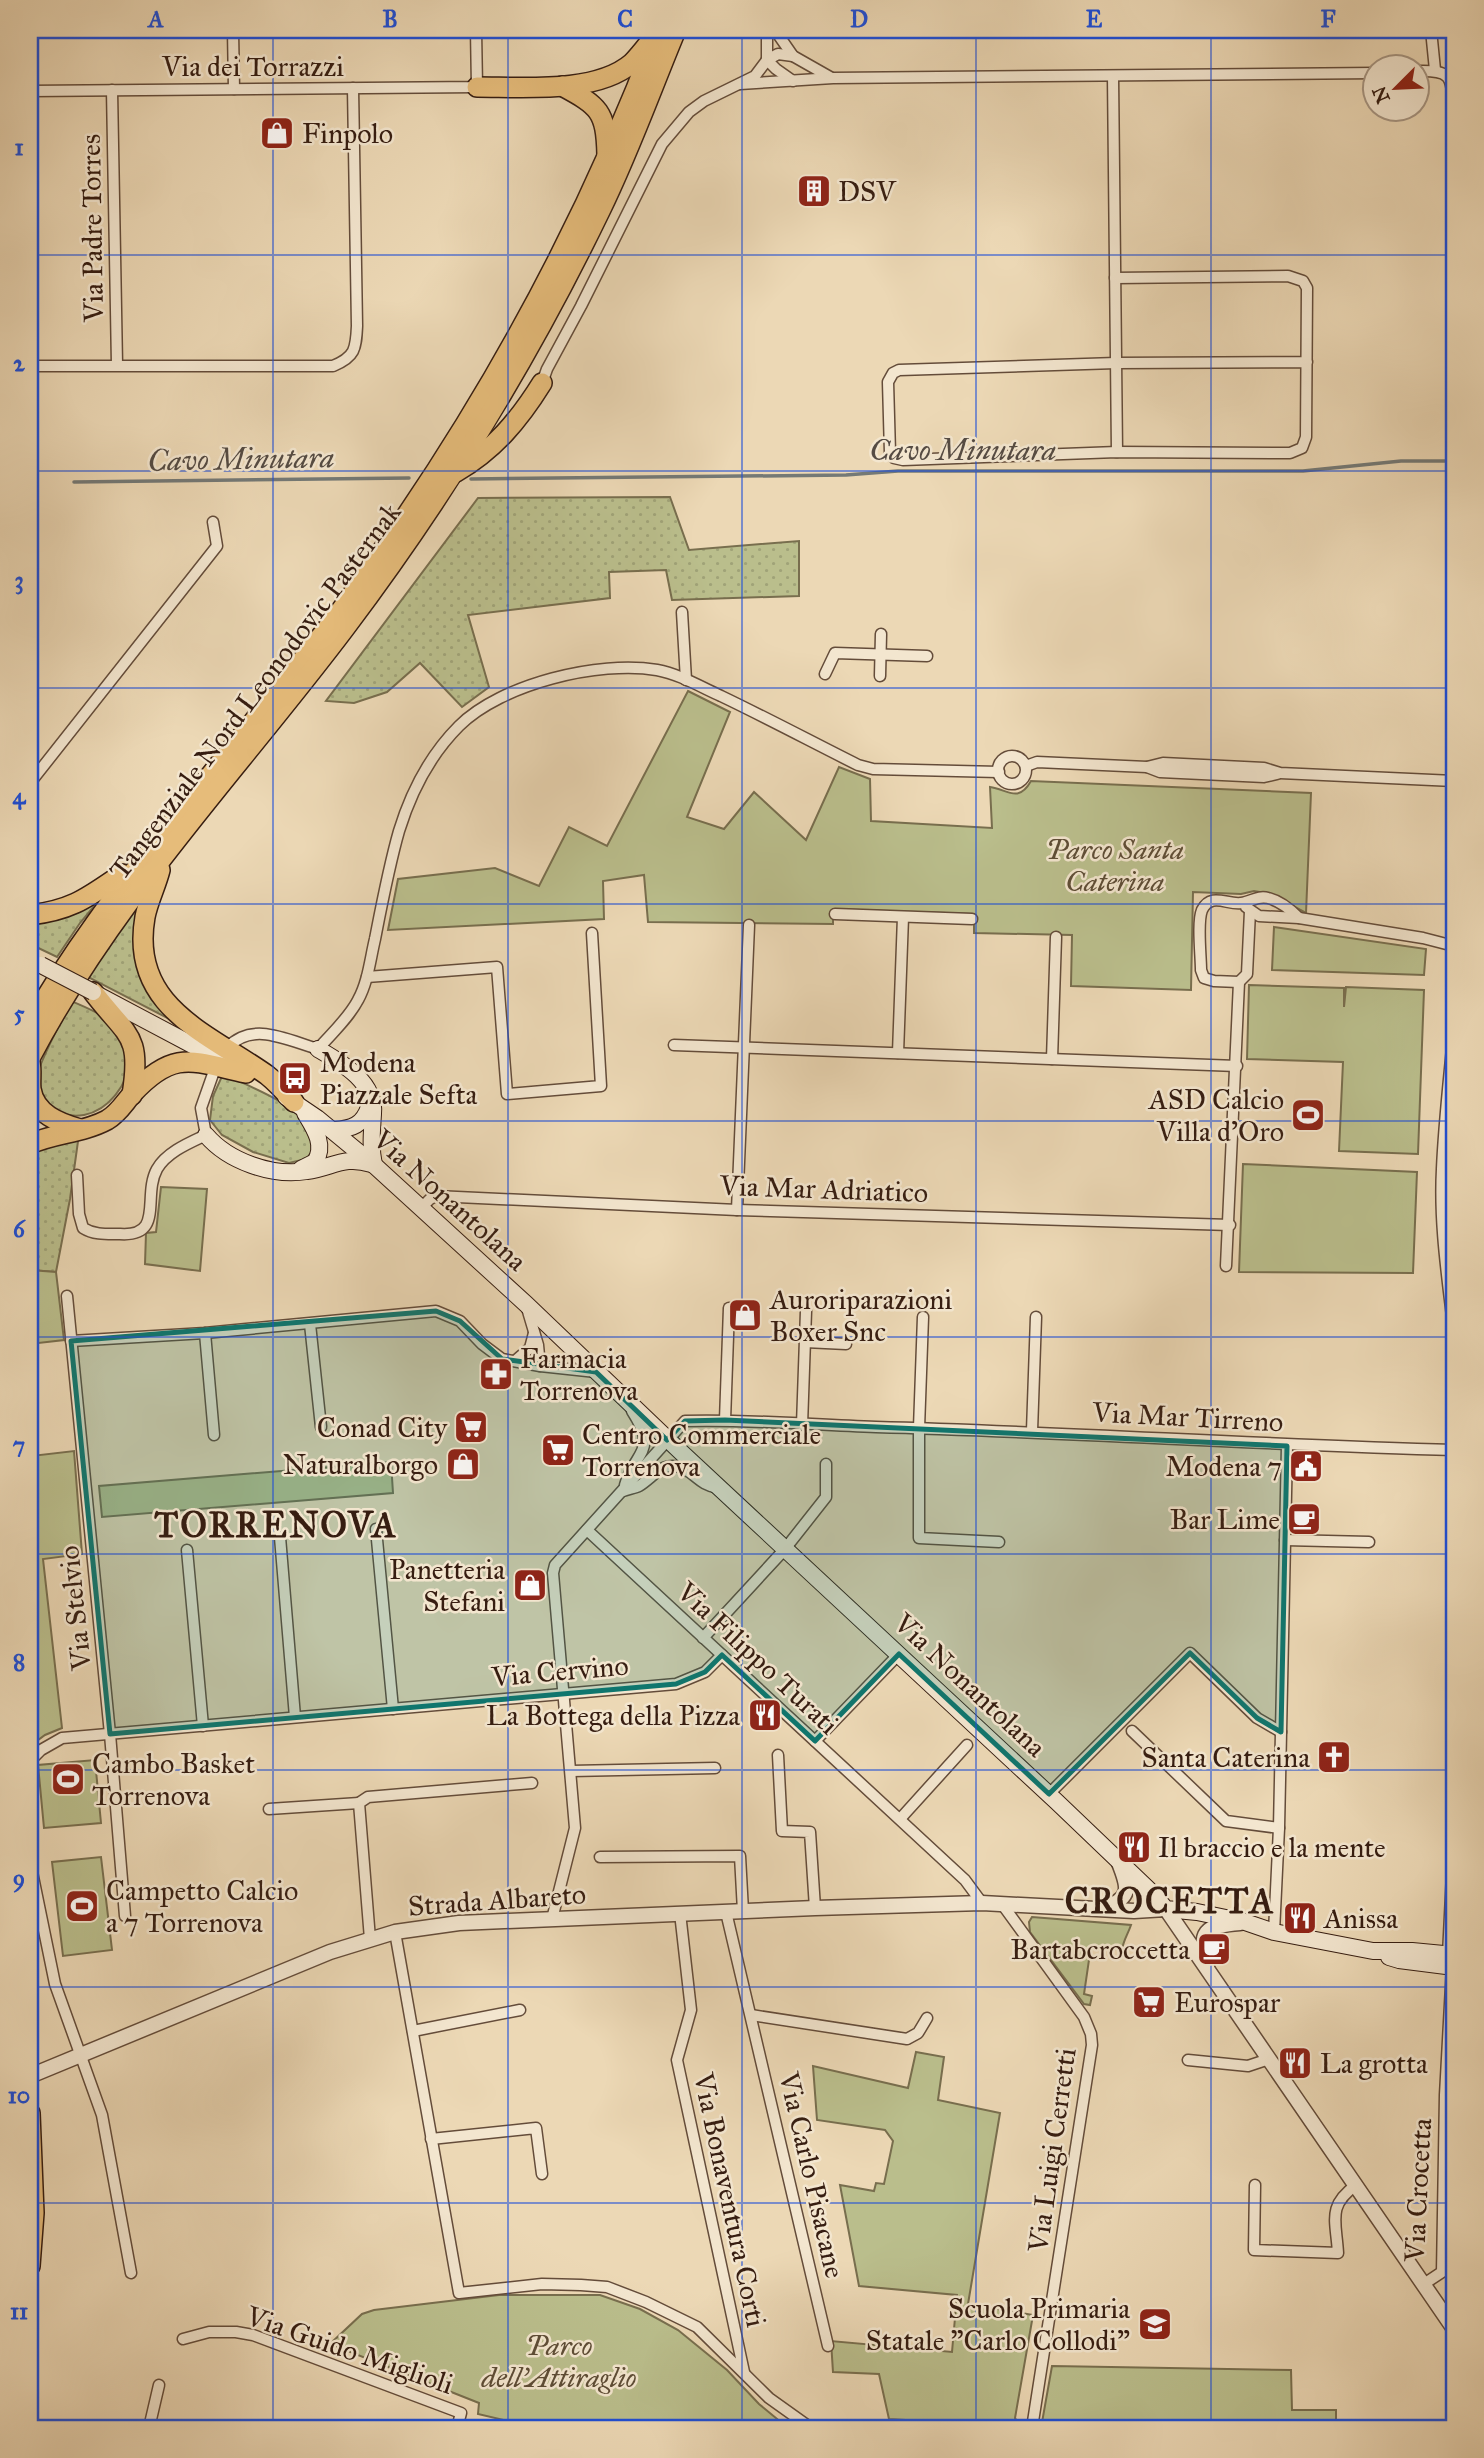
<svg xmlns="http://www.w3.org/2000/svg" width="1484" height="2458" viewBox="0 0 1484 2458" font-family="'IM FELL Great Primer',serif">
  <defs>
    <pattern id="grass-dots" width="8" height="8" patternUnits="userSpaceOnUse" patternTransform="scale(1.75)"><rect width="8" height="8" fill="#babe8c"/><path d="M2 2h.1M6 6h.1" fill="none" stroke="#a0a378" stroke-width="1.8" stroke-linecap="round"/></pattern>
  </defs>
  <rect width="100%" height="100%" fill="#ecd8b5"/>
  <filter id="stains"><feTurbulence type="fractalNoise" baseFrequency=".00286" numOctaves="4"/><feColorMatrix values="0 0 0 0 .2 0 0 0 0 .09 0 0 0 0 .02 0 0 0 .5 -.17"/></filter>
  <radialGradient id="worn" r=".72"><stop offset=".6" stop-color="#630" stop-opacity="0"/><stop offset="1" stop-color="#630" stop-opacity=".3"/></radialGradient>
  <g fill="url(#grass-dots)" stroke="#786e4e" stroke-width="2">
    <path d="M670,497L689,550L799,541V596L672,600L666,570L609,572L610,598L468,615L489,687L462,707L420,663L387,692L354,703L326,701L478,498Z"/>
    <path d="M110,887L80,923L57,957L30,944V916Z"/>
    <path d="M144,890L141,962L183,1026L84,975Z"/>
    <path d="M71,1001C85,1007 103,1014 114,1024C159,1065 95,1146 47,1104C42,1099 36,1088 36,1080C37,1065 64,1017 71,1001Z"/>
    <path d="M223,1074C248,1086 301,1105 312,1132C314,1137 314,1144 315,1149L306,1159L289,1163L253,1152L222,1135L210,1120L213,1096Z"/>
    <path d="M79,1134L70,1199L56,1272L30,1270V1151Z"/>
  </g>
  <g fill="#babe8c" stroke="#786e4e" stroke-width="2">
    <path d="M688,691L730,712L687,817L724,829L754,792L806,840L839,767L870,779L871,821L992,828L990,787C1007,789 1018,804 1031,781L1311,793L1306,913L1271,894L1254,891L1241,894L1193,892L1191,990L1071,986L1072,935L974,933V914L833,909V924L648,922L644,875L603,881L604,919L388,930L398,879L495,868L539,886L569,827L607,846Z"/>
    <path d="M1274,927L1426,949L1424,975L1272,970Z"/>
    <path d="M1249,985L1344,988V1007L1346,987L1424,990L1418,1154L1339,1151L1343,1062L1247,1059Z"/>
    <path d="M1243,1164L1417,1172L1413,1273L1239,1272Z"/>
    <path d="M161,1187L207,1189L200,1271L145,1264L146,1233L156,1232Z"/>
    <path d="M30,1270L56,1272L64,1340L30,1344Z"/>
    <path d="M30,1442L32,1456L74,1451L82,1554L43,1559L62,1728L45,1735L30,1746Z"/>
    <path d="M391,1462L393,1493L102,1517L99,1486Z"/>
    <path d="M95,1760L101,1823L44,1828L38,1765Z"/>
    <path d="M101,1857L112,1950L63,1956L52,1862Z"/>
    <path d="M1032,1917L1131,1925C1128,1934 1123,1941 1122,1950L1091,1946L1084,1994L1092,1996L1090,2005L1084,2004L1030,1932L1029,1922Z"/>
    <path d="M916,2052L944,2057L938,2100L1000,2113L968,2304L1033,2315L1015,2418L1021,2428H942L939,2422L889,2419L879,2374L833,2372L831,2341L952,2352L957,2295L859,2286L840,2185L874,2191L876,2183L884,2184L893,2141L885,2130L817,2120L813,2066L908,2088Z"/>
    <path d="M499,2295H600L640,2309L678,2330L727,2370L759,2404L788,2428H538L478,2414L479,2403L330,2344L362,2314L374,2310Z"/>
    <path d="M1052,2366L1291,2370L1292,2410H1336V2428H1041Z"/>
  </g>
  <g fill="none" stroke-linecap="round" stroke-linejoin="round">
    <g stroke="#747976" stroke-width="3.5">
      <path d="M471,479L846,475L898,471H1303L1401,461H1454"/>
      <path d="M74,482L409,478"/>
    </g>
    <g stroke="#644c3a" stroke-width="13">
      <g id="minor">
        <path d="M233,30L234,89"/>
        <path d="M775,30L793,56L830,77"/>
        <path d="M1431,30L1435,70"/>
        <path d="M767,60L776,69L793,81"/>
        <path d="M767,60V30"/>
        <path d="M1418,71C1454,70 1451,78 1454,111"/>
        <path d="M1113,76L1117,452"/>
        <path d="M740,84L833,78L1376,73"/>
        <path d="M112,90L117,365"/>
        <path d="M30,91L477,87L476,30"/>
        <path d="M1115,278L1288,276L1303,281L1307,288L1306,437L1302,448L1290,453L1117,452L903,460L894,458L890,453L888,382L893,373L899,370L1116,363L1307,362"/>
        <path d="M30,366H333C355,357 356,349 357,326L353,88"/>
        <path d="M542,383L547,369L581,306L662,144L689,112L704,101L755,76L767,60L778,54L793,56"/>
        <path d="M682,612L686,680"/>
        <path d="M825,674L835,653L927,656"/>
        <path d="M880,676L881,634"/>
        <circle cx="1012" cy="770" r="14"/>
        <path d="M1026,766L1037,762L1147,767L1163,763L1264,768L1280,773L1454,781"/>
        <path d="M1147,767L1160,772L1264,777L1277,774"/>
        <path d="M30,783L217,546L213,522"/>
        <path d="M1246,907L1259,916L1299,918L1423,938L1454,946"/>
        <path d="M1250,911L1247,974L1239,982L1214,981L1204,978L1201,970C1201,956 1197,922 1202,910C1211,892 1227,905 1241,903C1251,902 1258,895 1268,898C1280,901 1291,910 1299,918"/>
        <path d="M835,914L972,919"/>
        <path d="M367,977L497,967L507,1094L601,1086L592,933"/>
        <path d="M1454,1026C1450,1073 1444,1121 1442,1169C1439,1225 1448,1280 1454,1334"/>
        <path d="M674,1045L1237,1066"/>
        <path d="M228,1047C253,1021 287,1040 318,1049C331,1034 348,1019 358,1000C368,982 370,960 375,939C382,903 389,866 399,831C411,792 430,755 459,726C501,684 599,660 657,670C679,674 701,687 721,696C767,718 812,742 858,765L873,769L999,772"/>
        <path d="M898,1053L903,917"/>
        <path d="M1052,1059L1056,937"/>
        <path d="M77,1175L79,1214L83,1228C94,1235 107,1234 120,1234C165,1237 142,1196 157,1169C167,1152 189,1143 206,1135L201,1108L213,1074"/>
        <path d="M421,1208L430,1199L436,1196L737,1210L1230,1225"/>
        <path d="M737,1210L749,925"/>
        <path d="M1226,1266L1239,982"/>
        <path d="M67,1296L110,1734L125,1916"/>
        <path d="M527,1308L538,1345L540,1366"/>
        <path d="M923,1317L919,1428V1538L999,1542"/>
        <path d="M310,1324L321,1427"/>
        <path d="M205,1333L214,1435"/>
        <path d="M71,1341L205,1333L436,1311L460,1321L482,1344L502,1359L540,1366L596,1372"/>
        <path d="M805,1342L846,1344"/>
        <path d="M515,1361L530,1348L534,1333"/>
        <path d="M725,1420L729,1308"/>
        <path d="M802,1425L806,1311"/>
        <path d="M1032,1431L1036,1317"/>
        <path d="M625,1485C635,1450 659,1453 632,1411"/>
        <path d="M623,1491C628,1489 635,1488 639,1486C654,1477 663,1459 684,1469C698,1476 699,1484 718,1488"/>
        <path d="M376,1529L393,1709"/>
        <path d="M587,1530L965,1880L982,1903"/>
        <path d="M280,1537L295,1717"/>
        <path d="M1285,1540L1369,1542"/>
        <path d="M187,1550L203,1726"/>
        <path d="M703,1638L785,1549L826,1497V1464"/>
        <path d="M1132,1731L1226,1821L1279,1828"/>
        <path d="M815,1741L899,1654"/>
        <path d="M778,1755L782,1831L810,1832L815,1908"/>
        <path d="M30,1761L41,1750L62,1738L676,1684L705,1672L722,1655"/>
        <path d="M571,1771L715,1768"/>
        <path d="M1049,1794L1190,1653L1257,1718L1281,1732"/>
        <path d="M269,1809L359,1803"/>
        <path d="M900,1819L967,1745"/>
        <path d="M600,1857L740,1856L743,1911"/>
        <path d="M30,1862L55,1984L102,2115L131,2273"/>
        <path d="M1002,1904L1084,2017L1091,2034L1092,2045L1032,2428"/>
        <path d="M726,1912L828,2346"/>
        <path d="M680,1913L691,2010L677,2060L744,2372"/>
        <path d="M552,1919L575,1828L553,1573L555,1565L685,1421C748,1419 812,1425 876,1427C1069,1432 1261,1445 1454,1450"/>
        <path d="M395,1932L459,2293L542,2284L581,2285L607,2287L646,2302L697,2327L769,2398L811,2428"/>
        <path d="M1274,1932L1279,1828L1287,1446"/>
        <path d="M370,1939L359,1803L368,1797L532,1783"/>
        <path d="M1448,1955L1454,1833"/>
        <path d="M751,2015L907,2039L918,2033L927,2018"/>
        <path d="M413,2031L520,2010"/>
        <path d="M1188,2060L1248,2066L1269,2059"/>
        <path d="M431,2139L536,2128L542,2174"/>
        <path d="M1255,2185L1254,2250L1338,2253C1336,2220 1327,2206 1356,2185"/>
        <path d="M1424,2284L1442,2272L1445,2095L1452,1967"/>
        <path d="M183,2339L209,2332H236L253,2335L461,2413L457,2428"/>
        <path d="M149,2428L159,2385"/>
      </g>
    </g>
    <g stroke="#644c3a" stroke-width="17">
      <g id="tertiary">
        <path d="M1104,1908C1132,1898 1129,1888 1119,1863"/>
        <path d="M1207,1966C1199,1931 1203,1926 1240,1923"/>
        <path d="M30,2076L330,1952L395,1932L459,1923L815,1908L982,1903L1134,1911L1166,1909L1454,2329"/>
      </g>
    </g>
    <g stroke="#361d11" stroke-width="18">
      <g id="secondary">
        <path d="M98,995L230,1065"/>
        <path d="M318,1049C342,1063 376,1082 373,1114C372,1132 370,1146 374,1165"/>
        <path d="M286,1097L317,1118L374,1165L526,1304L682,1453L1057,1802L1148,1889L1166,1909L1197,1912L1245,1922L1274,1932L1373,1951H1412L1454,1955"/>
        <path d="M334,1130C352,1129 363,1125 369,1107"/>
        <path d="M206,1135C228,1161 272,1177 307,1171C332,1168 344,1155 371,1164"/>
        <path d="M301,1169L315,1162C326,1145 314,1128 305,1113"/>
        <path d="M1389,1957L1399,1960L1454,1967"/>
      </g>
    </g>
    <g stroke="#361d11" stroke-width="22">
      <g id="trunk">
        <path d="M562,86C599,106 606,111 607,155"/>
        <path d="M477,87C522,87 596,94 632,63C638,57 644,49 650,42"/>
        <path d="M456,472C494,450 519,420 542,383"/>
        <path d="M160,870C156,886 148,901 145,917C129,1007 208,1033 267,1075C277,1083 286,1093 294,1102"/>
        <path d="M30,915C73,910 88,897 122,874"/>
        <path d="M93,992C127,1037 142,1033 132,1095"/>
        <path d="M30,1025C70,953 119,890 170,826C223,759 277,693 329,626C349,601 366,574 384,548C497,387 590,214 659,30"/>
        <path d="M30,1058C113,900 238,770 345,628C443,498 529,358 600,211C629,152 651,90 676,30"/>
        <path d="M30,1062C32,1071 30,1080 31,1089C35,1114 59,1123 80,1129"/>
        <path d="M30,1144C54,1133 83,1133 107,1120C119,1113 124,1103 133,1093C175,1048 194,1062 246,1073"/>
        <path d="M30,2113L34,2213L30,2266"/>
      </g>
    </g>
    <use href="#minor" stroke="#f3e6cf" stroke-width="10"/>
    <use href="#tertiary" stroke="#f3e6cf" stroke-width="14"/>
    <use href="#secondary" stroke="#f3e6cf" stroke-width="16"/>
    <use href="#trunk" stroke="#e6bc7a" stroke-width="19"/>
    <g stroke="#361d11" stroke-width="18" stroke-linecap="butt">
      <path id="secondary-bridge" d="M41,965L93,992"/>
    </g>
    <use href="#secondary-bridge" stroke="#f3e6cf" stroke-width="16"/>
  </g>
  <path fill="#0f766e" fill-opacity="0.2" stroke="#0f766e" stroke-width="5" stroke-linejoin="round" d="M436,1311L460,1321L502,1359L596,1372L667,1440L685,1421L725,1420L1287,1446L1281,1732L1257,1718L1190,1653L1049,1794L899,1654L815,1741L722,1655L705,1672L676,1684L110,1734L71,1341Z"/>
  <path fill="none" stroke="#1d4ed8" stroke-width="2" stroke-opacity="0.55" d="M273,30V2428M508,30V2428M742,30V2428M976,30V2428M1211,30V2428M30,255H1454M30,471H1454M30,688H1454M30,904H1454M30,1121H1454M30,1337H1454M30,1554H1454M30,1770H1454M30,1987H1454M30,2203H1454"/>
  <defs>
    <g id="shop-square" transform="scale(1.75)"><rect x="-9" y="-9" width="18" height="18" rx="4" fill="#8f2418" stroke="#f3e6cf"/><path d="M-5-2.5h2.3a2.7 3.5 0 0 1 5.4 0H5L5.5 6h-11ZM-1.5-2.5h3a1.5 2.3 0 0 0-3 0Z" fill="#fff"/></g>
    <g id="building-square" transform="scale(1.75)"><rect x="-9" y="-9" width="18" height="18" rx="4" fill="#8f2418" stroke="#f3e6cf"/><path d="M-4-6H4V6H1V3H-1V6H-4ZM-2.5-4.3h1.7v1.8h-1.7ZM.8-4.3h1.7v1.8H.8ZM-2.5-1h1.7V.8h-1.7ZM.8-1h1.7V.8H.8Z" fill="#fff"/></g>
    <g id="bus-square" transform="scale(1.75)"><rect x="-9" y="-9" width="18" height="18" rx="4" fill="#8f2418" stroke="#f3e6cf"/><path d="M-5-6H5V4H4V6H2V4H-2V6H-4V4H-5ZM-3.5-4V0h7V-4ZM-3.5 1.2v1.5H-2V1.2ZM2 1.2v1.5H3.5V1.2Z" fill="#fff"/></g>
    <g id="stadium-square" transform="scale(1.75)"><rect x="-9" y="-9" width="18" height="18" rx="4" fill="#8f2418" stroke="#f3e6cf"/><path d="M0-5a6.5 5 0 1 0 0 10a6.5 5 0 1 0 0-10ZM-3.5-1.8h7v3.6h-7Z" fill="#fff"/></g>
    <g id="pharmacy-square" transform="scale(1.75)"><rect x="-9" y="-9" width="18" height="18" rx="4" fill="#8f2418" stroke="#f3e6cf"/><path d="M-2-6h4v4h4v4h-4v4h-4v-4h-4v-4h4Z" fill="#fff"/></g>
    <g id="supermarket-square" transform="scale(1.75)"><rect x="-9" y="-9" width="18" height="18" rx="4" fill="#8f2418" stroke="#f3e6cf"/><path d="M-6-5.5h2.5l.6 2H6L4.5 2H-2.5L-4.4-4H-6ZM-1.5 3.2a1.3 1.3 0 1 0 .1 0ZM3 3.2a1.3 1.3 0 1 0 .1 0Z" fill="#fff"/></g>
    <g id="civic-square" transform="scale(1.75)"><rect x="-9" y="-9" width="18" height="18" rx="4" fill="#8f2418" stroke="#f3e6cf"/><path d="M-.6-6.5H3V-4.5H.6V-3L4-1V1h2V6H-6V1h2V-1L-.6-3ZM-1.2 2.5V6h2.4V2.5Z" fill="#fff"/></g>
    <g id="cafe-square" transform="scale(1.75)"><rect x="-9" y="-9" width="18" height="18" rx="4" fill="#8f2418" stroke="#f3e6cf"/><path d="M-5.5-4.5H6V0H3Q3 3.5 0 3.5H-2.5Q-5.5 3.5-5.5 0ZM3-3.2v2h1.7v-2ZM-6 4.5H4V6H-6Z" fill="#fff"/></g>
    <g id="restaurant-square" transform="scale(1.75)"><rect x="-9" y="-9" width="18" height="18" rx="4" fill="#8f2418" stroke="#f3e6cf"/><path d="M-5-6h1v4h1v-4h1v4h1v-4h1v5L-1.5 .5V6h-2V.5L-5-1ZM5-6V6H3V1.5H1.5Q1.5-4 5-6Z" fill="#fff"/></g>
    <g id="church-square" transform="scale(1.75)"><rect x="-9" y="-9" width="18" height="18" rx="4" fill="#8f2418" stroke="#f3e6cf"/><path d="M-1.2-6h2.4v3.5h3.3v2.4h-3.3V6h-2.4V-.1h-3.3v-2.4h3.3Z" fill="#fff"/></g>
    <g id="school-square" transform="scale(1.75)"><rect x="-9" y="-9" width="18" height="18" rx="4" fill="#8f2418" stroke="#f3e6cf"/><path d="M0-5L7-2L0 1L-7-2ZM-4 1L0 2.5L4 1V4Q0 6-4 4Z" fill="#fff"/></g>
  </defs>
  <g fill-rule="evenodd">
    <use href="#shop-square" x="277" y="133"/>
    <use href="#building-square" x="814" y="191"/>
    <use href="#bus-square" x="295" y="1078"/>
    <use href="#stadium-square" x="1308" y="1115"/>
    <use href="#shop-square" x="745" y="1315"/>
    <use href="#pharmacy-square" x="496" y="1374"/>
    <use href="#supermarket-square" x="471" y="1427"/>
    <use href="#supermarket-square" x="558" y="1450"/>
    <use href="#shop-square" x="463" y="1464"/>
    <use href="#civic-square" x="1306" y="1466"/>
    <use href="#cafe-square" x="1304" y="1519"/>
    <use href="#shop-square" x="530" y="1585"/>
    <use href="#restaurant-square" x="765" y="1715"/>
    <use href="#church-square" x="1334" y="1757"/>
    <use href="#stadium-square" x="68" y="1779"/>
    <use href="#restaurant-square" x="1134" y="1847"/>
    <use href="#stadium-square" x="82" y="1906"/>
    <use href="#restaurant-square" x="1300" y="1918"/>
    <use href="#cafe-square" x="1214" y="1949"/>
    <use href="#supermarket-square" x="1149" y="2002"/>
    <use href="#restaurant-square" x="1295" y="2063"/>
    <use href="#school-square" x="1155" y="2324"/>
  </g>
  <g text-anchor="middle" dominant-baseline="central" stroke-width="5" stroke-linejoin="round" paint-order="stroke">
    <g font-size="28" fill="#361d11" stroke="#f3e6cf">
      <text x="253" y="66">Via dei Torrazzi</text>
      <text transform="translate(92 228) rotate(-91)">Via Padre Torres</text>
      <text transform="translate(255 691) rotate(-53)">Tangenziale Nord Leonodovic Pasternak</text>
      <text transform="translate(824 1189) rotate(2)">Via Mar Adriatico</text>
      <text transform="translate(450 1200) rotate(42)">Via Nonantolana</text>
      <text transform="translate(1188 1417) rotate(3)">Via Mar Tirreno</text>
      <text transform="translate(75 1608) rotate(-96)">Via Stelvio</text>
      <text transform="translate(758 1658) rotate(43)">Via Filippo Turati</text>
      <text transform="translate(560 1671) rotate(-5)">Via Cervino</text>
      <text transform="translate(970 1685) rotate(43)">Via Nonantolana</text>
      <text transform="translate(497 1900) rotate(-4)">Strada Albareto</text>
      <text transform="translate(1052 2150) rotate(-82)">Via Luigi Cerretti</text>
      <text transform="translate(812 2175) rotate(77)">Via Carlo Pisacane</text>
      <text transform="translate(1418 2190) rotate(-87)">Via Crocetta</text>
      <text transform="translate(730 2200) rotate(78)">Via Bonaventura Corti</text>
      <text transform="translate(350 2350) rotate(19)">Via Guido Miglioli</text>
    </g>
    <g font-size="28" fill="#361d11" stroke="#f3e6cf" text-anchor="start">
      <text x="302" y="133">Finpolo</text>
      <text x="838" y="191">DSV</text>
      <text x="320" y="1062">Modena<tspan x="320" dy="32">Piazzale Sefta</tspan></text>
      <text x="1284" y="1099" text-anchor="end">ASD Calcio<tspan x="1284" dy="32">Villa d'Oro</tspan></text>
      <text x="770" y="1299">Auroriparazioni<tspan x="770" dy="32">Boxer Snc</tspan></text>
      <text x="520" y="1358">Farmacia<tspan x="520" dy="32">Torrenova</tspan></text>
      <text x="447" y="1427" text-anchor="end">Conad City</text>
      <text x="582" y="1434">Centro Commerciale<tspan x="582" dy="32">Torrenova</tspan></text>
      <text x="438" y="1464" text-anchor="end">Naturalborgo</text>
      <text x="1282" y="1466" text-anchor="end">Modena 7</text>
      <text x="1280" y="1519" text-anchor="end">Bar Lime</text>
      <text x="505" y="1569" text-anchor="end">Panetteria<tspan x="505" dy="32">Stefani</tspan></text>
      <text x="740" y="1715" text-anchor="end">La Bottega della Pizza</text>
      <text x="1310" y="1757" text-anchor="end">Santa Caterina</text>
      <text x="92" y="1763">Cambo Basket<tspan x="92" dy="32">Torrenova</tspan></text>
      <text x="1158" y="1847">Il braccio e la mente</text>
      <text x="106" y="1890">Campetto Calcio<tspan x="106" dy="32">a 7 Torrenova</tspan></text>
      <text x="1324" y="1918">Anissa</text>
      <text x="1190" y="1949" text-anchor="end">Bartabcroccetta</text>
      <text x="1174" y="2002">Eurospar</text>
      <text x="1320" y="2063">La grotta</text>
      <text x="1130" y="2308" text-anchor="end">Scuola Primaria<tspan x="1130" dy="32">Statale "Carlo Collodi"</tspan></text>
    </g>
    <g font-size="28" font-style="italic" fill="#5e4d36" stroke="#f3e6cf">
      <text x="1115" y="849">Parco Santa<tspan x="1115" dy="32">Caterina</tspan></text>
      <text x="559" y="2345">Parco<tspan x="559" dy="32">dell'Attiraglio</tspan></text>
    </g>
    <g font-size="30" font-style="italic" fill="#554b43" stroke="#f3e6cf">
      <text x="963" y="450">Cavo Minutara</text>
      <text transform="translate(241 459) rotate(-1)">Cavo Minutara</text>
    </g>
    <g font-size="35" font-weight="bold" letter-spacing="2" fill="#361d11" stroke="#f3e6cf">
      <text x="276" y="1525">TORRENOVA</text>
      <text x="1170" y="1901">CROCETTA</text>
    </g>
  </g>
  <rect width="1484" height="2458" fill="none" stroke="#ecd8b5" stroke-width="77"/>
  <g transform="translate(1396 88) rotate(246)"><circle r="33" fill="#f3e6cf" stroke="#a79683" stroke-width="2"/>
  <path d="M0-5L12 26L0 18L-12 26Z" fill="#8f2418"/>
  <text y="-10" font-size="19" font-weight="bold" text-anchor="middle" fill="#361d11">N</text>
  </g>
  <rect x="38" y="38" width="1408" height="2382" fill="none" stroke="#1d4ed8" stroke-width="2.5"/>
  <g font-size="23" text-anchor="middle" font-weight="bold" fill="#1d4ed8">
    <text x="156" y="27">A</text>
    <text x="390" y="27">B</text>
    <text x="625" y="27">C</text>
    <text x="859" y="27">D</text>
    <text x="1094" y="27">E</text>
    <text x="1328" y="27">F</text>
    <text x="19" y="155">1</text>
    <text x="19" y="371">2</text>
    <text x="19" y="588">3</text>
    <text x="19" y="804">4</text>
    <text x="19" y="1021">5</text>
    <text x="19" y="1237">6</text>
    <text x="19" y="1453">7</text>
    <text x="19" y="1670">8</text>
    <text x="19" y="1886">9</text>
    <text x="19" y="2103">10</text>
    <text x="19" y="2319">11</text>
  </g>
  <rect width="100%" height="100%" filter="url(#stains)"/>
  <rect width="100%" height="100%" fill="url(#worn)"/>
</svg>
